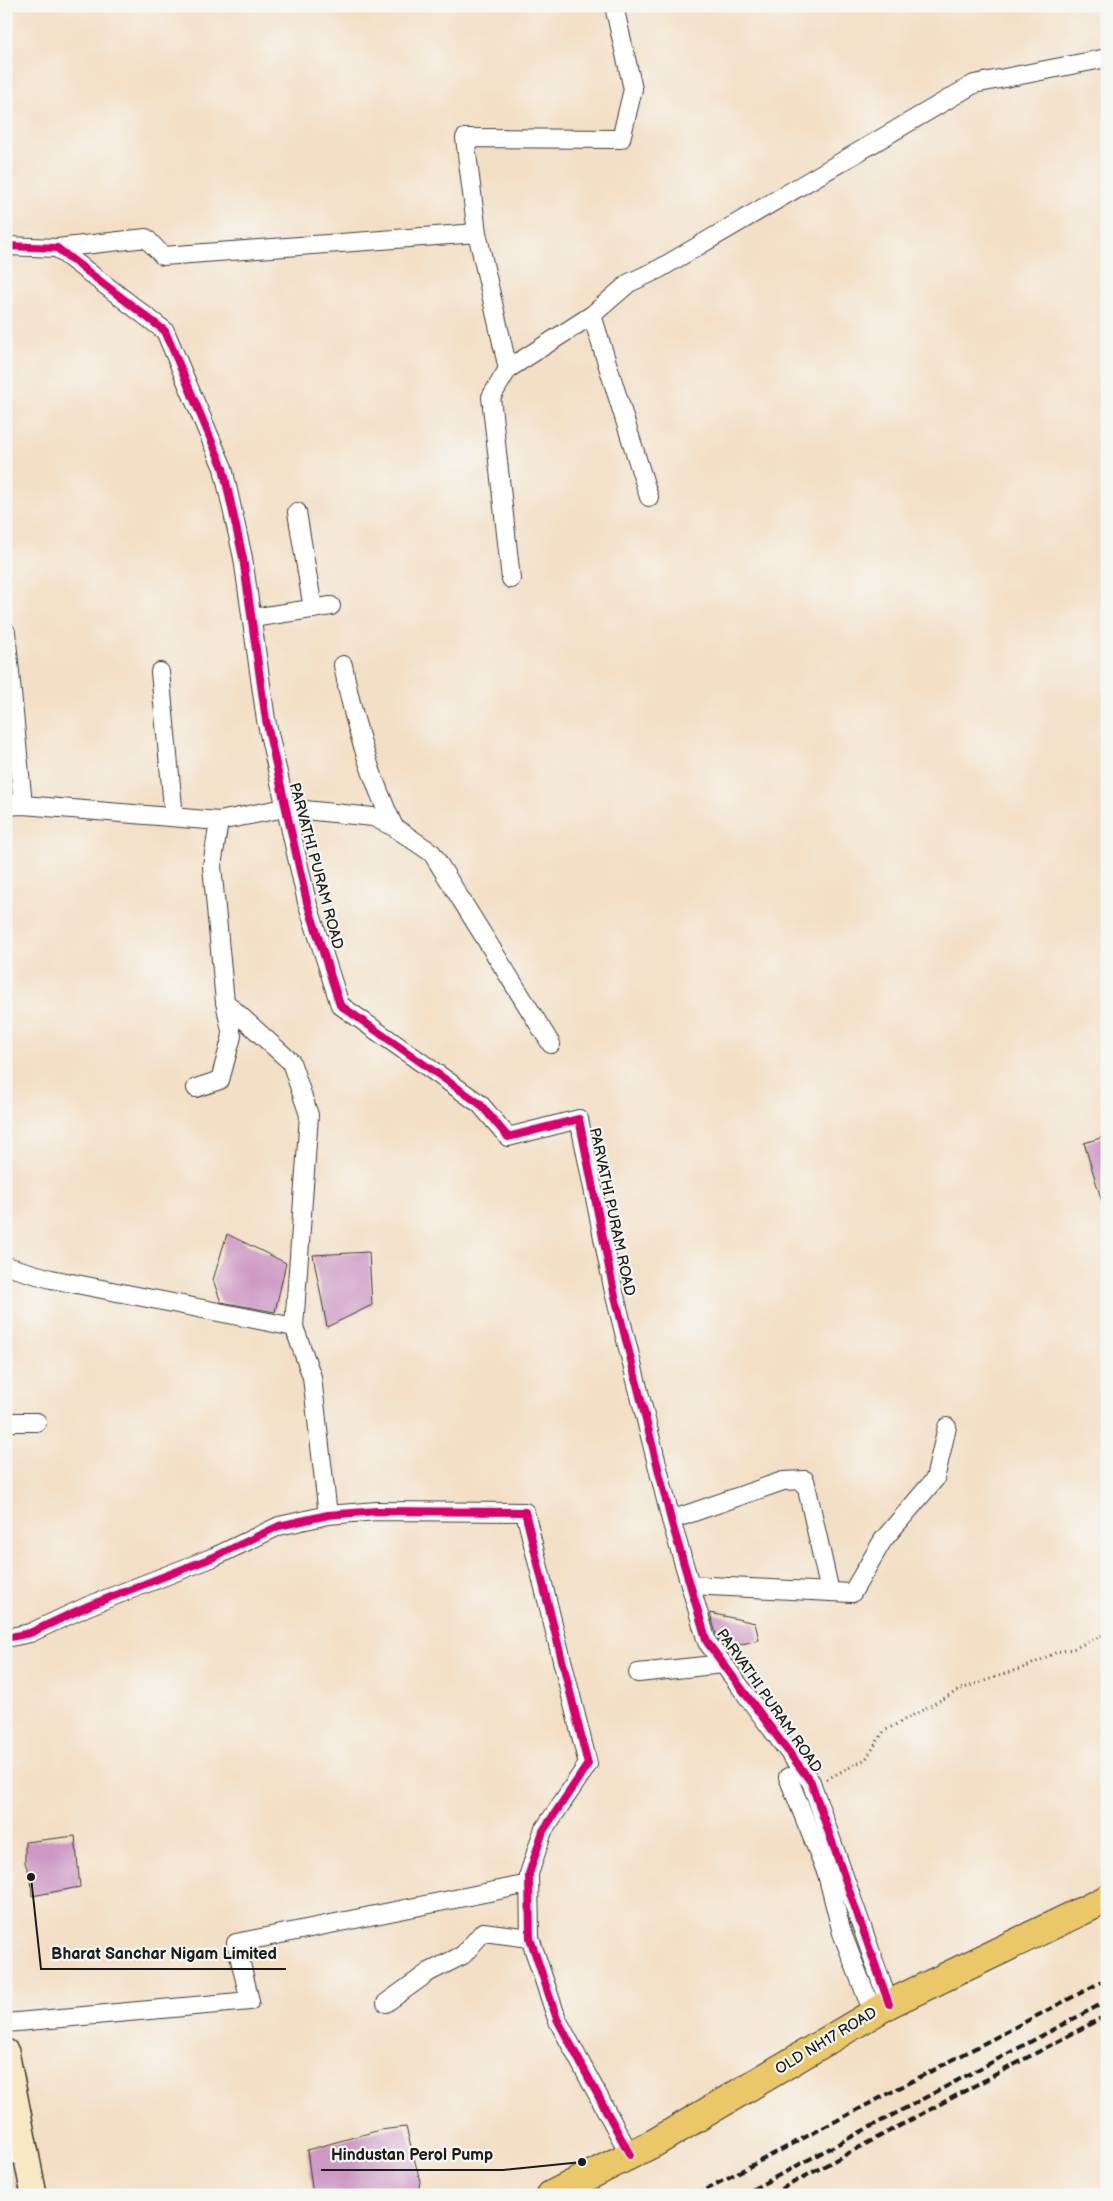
<svg xmlns="http://www.w3.org/2000/svg" width="1113" height="2201" viewBox="0 0 1113 2201" font-family="'Balsamiq Sans',sans-serif">
  <rect width="100%" height="100%" fill="#f6f6f2"/>
  <filter id="ink" filterUnits="userSpaceOnUse"><feTurbulence type="fractalNoise" baseFrequency=".02" numOctaves="2"/><feDisplacementMap in="SourceGraphic" scale="10" xChannelSelector="R" yChannelSelector="G"/><feConvolveMatrix kernelMatrix="1 2 1 2 8 2 1 2 1" color-interpolation-filters="sRGB"/></filter>
  <filter id="wash" filterUnits="userSpaceOnUse"><feTurbulence type="fractalNoise" baseFrequency=".0096" numOctaves="4" result="noise"/><feDisplacementMap in="SourceGraphic" scale="20" xChannelSelector="R" yChannelSelector="G"/><feGaussianBlur stdDeviation="1.12" result="paint"/><feColorMatrix in="noise" values="0 0 0 0 0 0 0 0 0 0 0 0 0 0 0 0 0 1.4 0 .05"/><feComposite in="paint" operator="in"/></filter>
  <g filter="url(#wash)">
    <rect width="100%" height="100%" fill="#f3dfc5"/>
    <g id="blocks">
      <g fill="#cd99c4">
        <path d="M1107,1136V1205H1103L1084,1143Z"/>
        <path d="M227,1234L286,1263L275,1312L221,1302L213,1280Z"/>
        <path d="M369,1252L372,1305L327,1327L313,1255Z"/>
        <path d="M710,1613L755,1623L759,1640L724,1648L717,1637Z"/>
        <path d="M75,1836L80,1887L32,1896L31,1877L25,1863V1842Z"/>
        <path d="M406,2127L420,2181L418,2195H313L307,2150L380,2130Z"/>
      </g>
    </g>
  </g>
  <g filter="url(#ink)">
    <use href="#blocks" fill-opacity="0" stroke="#3c3935" stroke-width="1"/>
    <g fill="none" stroke-linecap="round" stroke-linejoin="round">
      <g stroke="#3c3935" stroke-width="20">
        <g id="street">
          <path d="M6,246L57,248L165,331L223,468L243,558L266,720L307,902L340,1005L480,1104L508,1137L579,1119L614,1292L671,1520L707,1642L811,1782L889,2004"/>
          <path d="M57,248L146,238L163,256L477,233"/>
          <path d="M508,369L477,233L465,138L621,139L633,89L614,6"/>
          <path d="M649,497L592,315L629,283L659,269L974,84L1107,58"/>
          <path d="M297,512L313,609"/>
          <path d="M511,579L491,397L508,369L592,315"/>
          <path d="M252,618L331,606"/>
          <path d="M6,632L23,805"/>
          <path d="M343,665C353,721 370,775 394,827"/>
          <path d="M160,672L174,817"/>
          <path d="M6,806L23,805L219,821"/>
          <path d="M196,1088L220,1080L232,1036L225,1002"/>
          <path d="M6,1266L51,1279L294,1327"/>
          <path d="M6,1422H37"/>
          <path d="M328,1515L312,1377L294,1327L309,1115L291,1062L225,1002L212,866L219,821L285,808L373,817L394,827L432,853L551,1044"/>
          <path d="M671,1520L783,1481L805,1480L830,1592"/>
          <path d="M690,1585L852,1593L883,1540L935,1479L947,1427"/>
          <path d="M6,1638L30,1633L88,1606L214,1557L279,1526L328,1515L377,1511L525,1512L588,1764L543,1831L529,1874L530,1938L557,2019L630,2155"/>
          <path d="M638,1673L723,1664"/>
          <path d="M788,1777L827,1874L842,1933L873,2013"/>
          <path d="M386,2003L429,1972L463,1955L483,1932L530,1938"/>
          <path d="M6,2023L250,2001L236,1943L529,1884"/>
          <path d="M6,2156L25,2152"/>
        </g>
      </g>
      <g stroke="#3c3935" stroke-width="28">
        <path id="secondary" d="M6,2052L34,2195"/>
      </g>
      <g stroke="#3c3935" stroke-width="30">
        <path id="primary" d="M551,2195L656,2142L889,2004L1107,1899"/>
      </g>
      <path stroke="#3c3935" stroke-width="3" stroke-dasharray="1 4" stroke-linecap="butt" d="M827,1779L866,1759L884,1731L961,1689L1028,1666L1057,1652L1073,1649L1107,1633"/>
      <use href="#street" stroke="#fff" stroke-width="18"/>
      <use href="#secondary" stroke="#f7e9c3" stroke-width="25"/>
      <use href="#primary" stroke="#eac769" stroke-width="28"/>
      <g stroke="#1c1c1c" stroke-width="4" stroke-dasharray="8 4" stroke-linecap="butt">
        <path d="M695,2195L1107,1979"/>
        <path d="M742,2195L1107,2001"/>
        <path d="M770,2195L1107,2015"/>
      </g>
      <g stroke="#f6f6f2" stroke-width="11">
        <g id="cycleway">
          <path d="M6,246L57,248L165,331L223,468L243,558L266,720L307,902L340,1005L480,1104L508,1137L579,1119L614,1292L671,1520L707,1642L811,1782L889,2004"/>
          <path d="M6,1638L30,1633L88,1606L214,1557L279,1526L328,1515L377,1511L525,1512L588,1764L543,1831L529,1874L530,1938L557,2019L630,2155"/>
        </g>
      </g>
      <use href="#cycleway" stroke="#d6006c" stroke-width="8"/>
    </g>
  </g>
  <g text-anchor="middle" dominant-baseline="central" stroke-width="4.5" stroke-linejoin="round" paint-order="stroke">
    <g font-size="15" fill="#1c1c1c" stroke="#f6f6f2">
      <text transform="translate(316 866) rotate(75)">PARVATHI PURAM ROAD</text>
      <text transform="translate(612 1212) rotate(78)">PARVATHI PURAM ROAD</text>
      <text transform="translate(769 1701) rotate(55)">PARVATHI PURAM ROAD</text>
      <text transform="translate(826 2041) rotate(-31)">OLD NH17 ROAD</text>
    </g>
  </g>
  <path fill="none" stroke="#1c1c1c" stroke-width="2" d="M31 1877L41 1969H286M582 2162L503 2170H321"/>
  <g fill="#1c1c1c" stroke="#f6f6f2" stroke-width="2">
    <circle cx="31" cy="1877" r="5"/>
    <circle cx="582" cy="2162" r="5"/>
  </g>
  <g font-size="16" text-anchor="middle" font-weight="bold" fill="#1c1c1c" stroke="#f6f6f2" stroke-width="4.5" stroke-linejoin="round" paint-order="stroke">
    <text x="164" y="1959">Bharat Sanchar Nigam Limited</text>
    <text x="412" y="2160">Hindustan Perol Pump</text>
  </g>
  <rect width="1113" height="2201" fill="none" stroke="#f6f6f2" stroke-width="25"/>
</svg>
